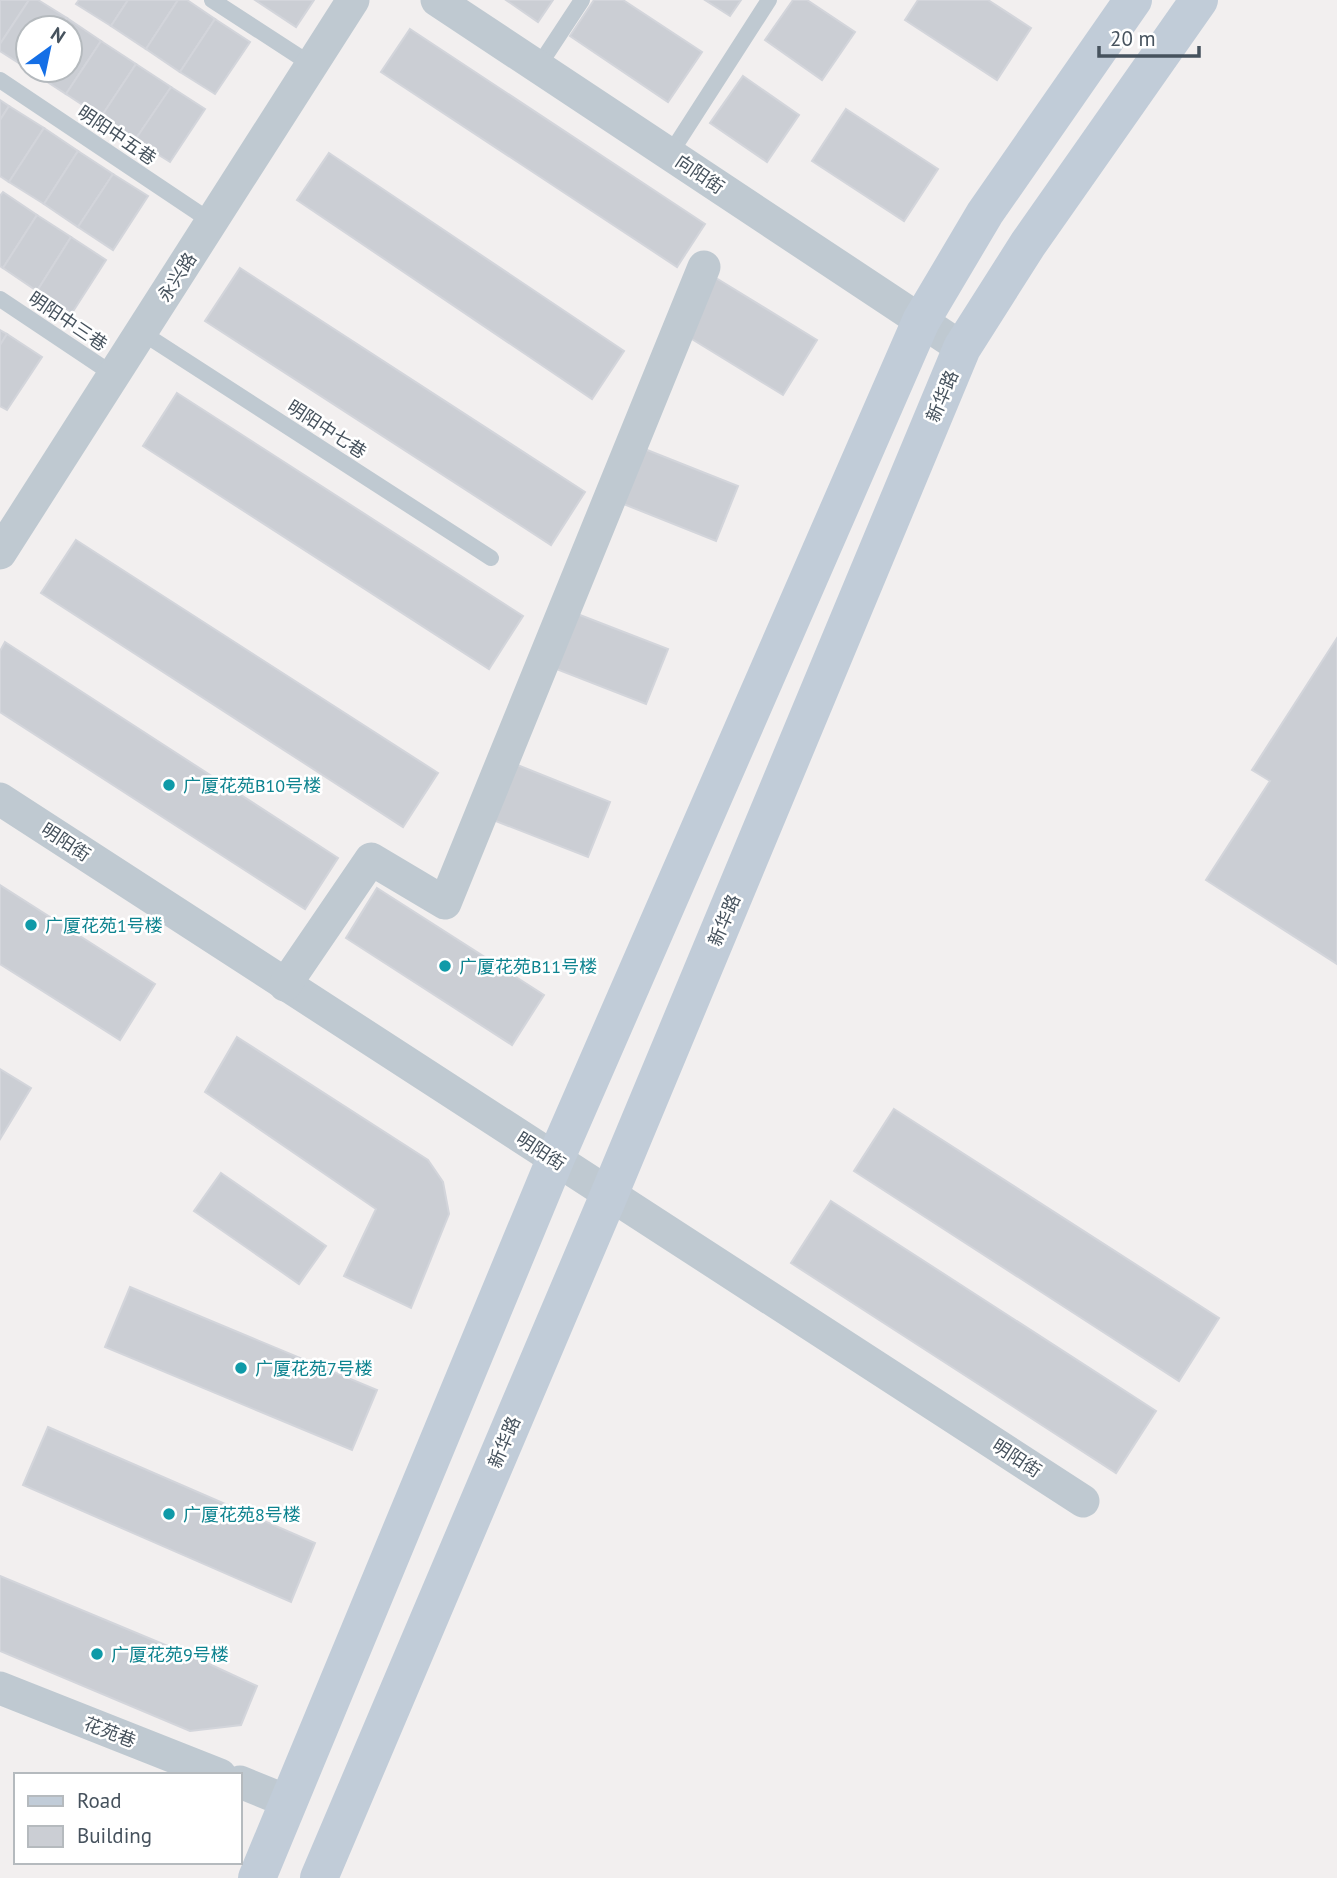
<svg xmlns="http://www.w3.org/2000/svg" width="1337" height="1878" viewBox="0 0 1337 1878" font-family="'PT Sans','Noto Sans SC',sans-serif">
  <rect width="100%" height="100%" fill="#f2efef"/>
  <g fill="#cbced4" stroke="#d3d5db" stroke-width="2">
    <path d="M0,0H29L0,44Z"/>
    <path d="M29,0H38L67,18L60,28H28V69L0,51V44Z"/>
    <path d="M79,0H128L111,26L76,4Z"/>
    <path d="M128,0H178L146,49L111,26Z"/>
    <path d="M178,0H187L215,19L180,72L146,49Z"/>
    <path d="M255,0H314L296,27Z"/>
    <path d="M506,0H553L538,22Z"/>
    <path d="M594,0H623L702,52L668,102L570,36Z"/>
    <path d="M705,0H741L730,16Z"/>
    <path d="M793,0H807L855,32L822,80L765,40Z"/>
    <path d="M918,0H988L1031,28L997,80L905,20Z"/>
    <path d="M67,18L101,41L66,94L32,72L33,70H70V28H60Z"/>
    <path d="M215,19L250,42L215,94L180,72Z"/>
    <path d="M410,29L705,224L677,267L381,72Z"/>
    <path d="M101,41L136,64L101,117L66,94Z"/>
    <path d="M136,64L171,87L135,140L101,117Z"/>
    <path d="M743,76L799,115L767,162L710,123Z"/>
    <path d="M171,87L205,109L170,162L135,140Z"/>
    <path d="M0,100L9,106L0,120Z"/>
    <path d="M9,106L44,128L9,182L0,176V120Z"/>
    <path d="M846,109L938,169L904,221L812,161Z"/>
    <path d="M44,128L78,151L44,204L9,182Z"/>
    <path d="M78,151L113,174L78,227L44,204Z"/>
    <path d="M329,153L624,351L592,399L297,200Z"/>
    <path d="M113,174L148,196L113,250L78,227Z"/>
    <path d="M3,192L37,215L3,268L0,266V196Z"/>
    <path d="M37,215L71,237L37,291L3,268Z"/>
    <path d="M71,237L106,260L72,313L37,291Z"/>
    <path d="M240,268L585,492L551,545L205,321Z"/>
    <path d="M716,278L817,340L783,395L682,333Z"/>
    <path d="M0,330L7,334L0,345Z"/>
    <path d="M7,334L42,357L7,410L0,406V345Z"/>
    <path d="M177,393L523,616L489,669L143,446Z"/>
    <path d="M637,446L738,486L716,541L616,501Z"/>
    <path d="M76,540L438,773L403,827L41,593Z"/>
    <path d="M567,610L668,649L646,704L546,665Z"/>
    <path d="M1337,638V964L1206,880L1270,781L1252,770Z"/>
    <path d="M5,642L338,858L305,909L0,712V651Z"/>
    <path d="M510,762L610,802L588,857L488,818Z"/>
    <path d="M0,885L155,984L120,1040L0,964Z"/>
    <path d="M377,888L544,995L512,1045L346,938Z"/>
    <path d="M237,1037L428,1160L443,1182L449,1214L411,1308L344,1276L376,1209L205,1092Z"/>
    <path d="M0,1069L31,1088L0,1139Z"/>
    <path d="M894,1109L1219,1318L1179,1381L854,1171Z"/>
    <path d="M221,1173L326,1246L299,1284L194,1211Z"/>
    <path d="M831,1201L1156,1411L1116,1473L791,1263Z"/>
    <path d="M130,1287L377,1390L352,1450L105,1347Z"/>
    <path d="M48,1427L315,1543L291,1602L23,1485Z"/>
    <path d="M0,1576L194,1657L257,1686L241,1725L190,1731L0,1651Z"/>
  </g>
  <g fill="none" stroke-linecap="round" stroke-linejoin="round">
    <g stroke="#bfc9d1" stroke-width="16">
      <path d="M212,0L312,65"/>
      <path d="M538,67L582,0"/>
      <path d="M0,80L212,222"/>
      <path d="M670,154L769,0"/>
      <path d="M0,299L114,375"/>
      <path d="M141,332L491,558"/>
    </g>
    <g stroke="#bfc9d1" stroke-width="33">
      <path d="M437,0L962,348"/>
      <path d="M0,553L353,0"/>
      <path d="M0,799L1083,1501"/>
      <path d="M285,985L371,859L445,903L704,267"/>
      <path d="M0,1688L220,1775"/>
      <path d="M240,1782L289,1802"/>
    </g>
    <g stroke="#c1ccd8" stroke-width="38">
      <path d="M257,1878L555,1160L921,321L985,213L1133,0"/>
      <path d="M319,1878L609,1195L962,348L1028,244L1199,0"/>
    </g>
  </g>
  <g fill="#0f9aa8" stroke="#fff" stroke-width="2.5">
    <circle cx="169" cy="785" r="7"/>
    <circle cx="31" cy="925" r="7"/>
    <circle cx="445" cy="966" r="7"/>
    <circle cx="241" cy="1368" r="7"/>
    <circle cx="169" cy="1514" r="7"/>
    <circle cx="97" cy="1654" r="7"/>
  </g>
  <g text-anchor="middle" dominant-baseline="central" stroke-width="5" stroke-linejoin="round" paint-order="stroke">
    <g font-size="18" fill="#46525d" stroke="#fff">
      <text transform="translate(117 135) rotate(34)">明阳中五巷</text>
      <text transform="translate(700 174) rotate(34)">向阳街</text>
      <text transform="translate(177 277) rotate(-57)">永兴路</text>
      <text transform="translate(68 321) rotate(34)">明阳中三巷</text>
      <text transform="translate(942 396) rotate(-67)">新华路</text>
      <text transform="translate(327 429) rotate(33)">明阳中七巷</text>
      <text transform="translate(66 842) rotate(33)">明阳街</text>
      <text transform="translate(724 920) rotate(-67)">新华路</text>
      <text transform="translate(541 1151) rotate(33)">明阳街</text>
      <text transform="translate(504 1442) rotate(-67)">新华路</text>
      <text transform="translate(1017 1458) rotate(33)">明阳街</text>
      <text transform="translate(110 1732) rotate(21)">花苑巷</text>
    </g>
    <g font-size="18" fill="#0d838f" stroke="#fff" text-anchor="start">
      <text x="183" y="785">广厦花苑B10号楼</text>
      <text x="45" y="925">广厦花苑1号楼</text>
      <text x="459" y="966">广厦花苑B11号楼</text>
      <text x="255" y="1368">广厦花苑7号楼</text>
      <text x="183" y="1514">广厦花苑8号楼</text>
      <text x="111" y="1654">广厦花苑9号楼</text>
    </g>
  </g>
  <rect x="14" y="1773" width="228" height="91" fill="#ffffff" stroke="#b5babe" stroke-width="2"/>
  <rect x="28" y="1796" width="35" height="10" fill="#c1ccd8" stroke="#b5babe" stroke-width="2"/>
  <text x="77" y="1808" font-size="21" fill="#46525d">Road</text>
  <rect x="28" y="1826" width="35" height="21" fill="#cbced4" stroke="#b5babe" stroke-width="2"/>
  <text x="77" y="1843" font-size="21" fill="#46525d">Building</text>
  <g transform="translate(49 49) rotate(33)"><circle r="33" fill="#ffffff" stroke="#b5babe" stroke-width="2"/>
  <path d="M0-5L12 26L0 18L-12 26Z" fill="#156fe6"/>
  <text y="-10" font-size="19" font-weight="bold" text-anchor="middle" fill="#46525d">N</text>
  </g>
  <path d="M1099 46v10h100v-10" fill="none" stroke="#46525d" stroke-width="3.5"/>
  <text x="1110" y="46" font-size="21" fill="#46525d" stroke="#ffffff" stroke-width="5" paint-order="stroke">20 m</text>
</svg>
